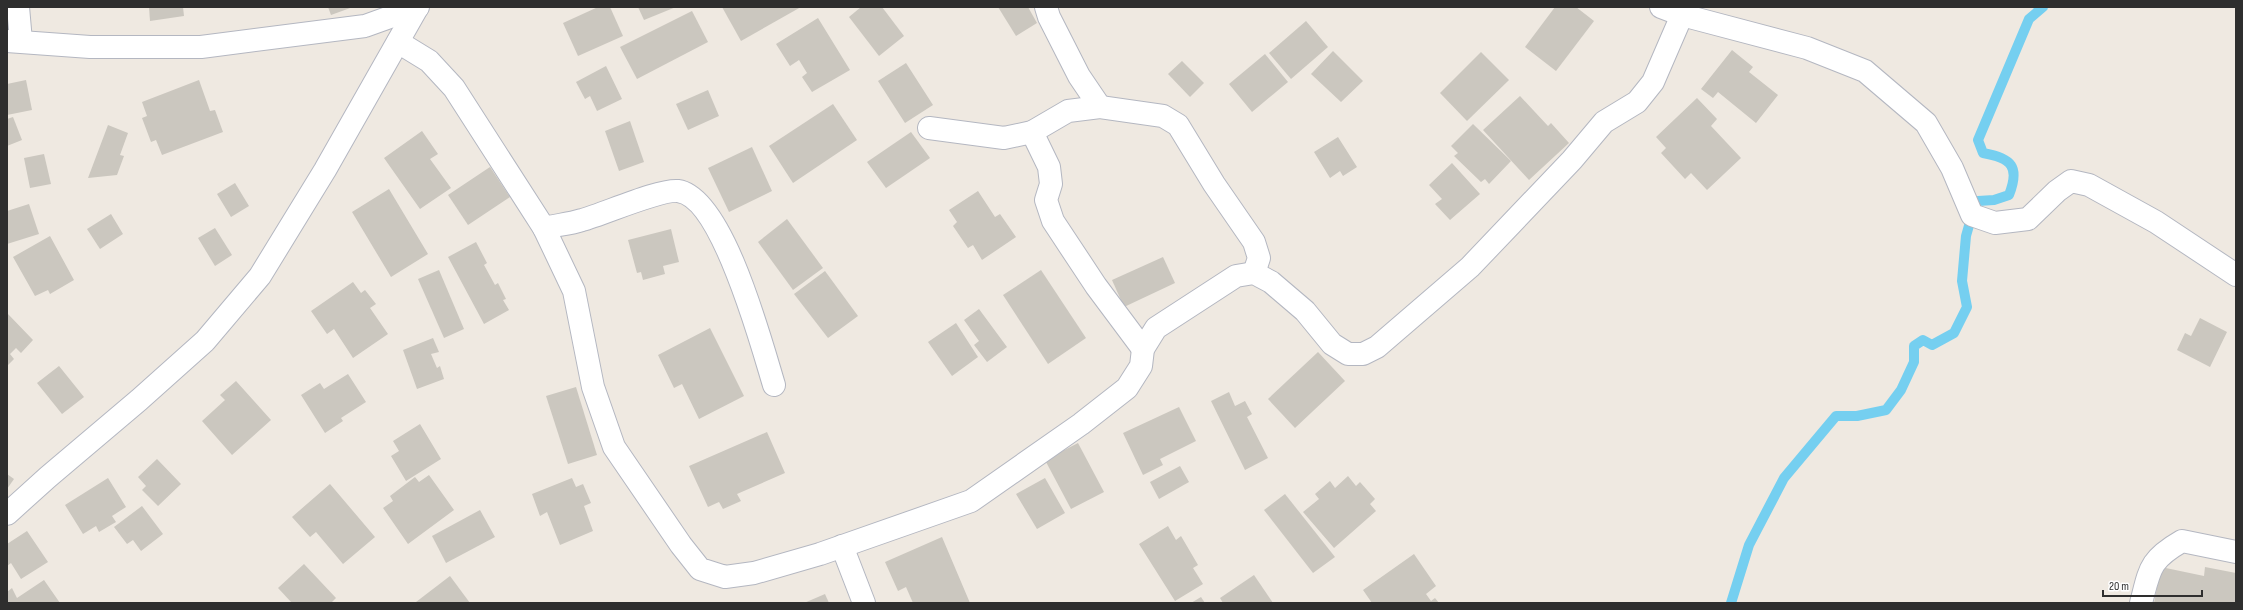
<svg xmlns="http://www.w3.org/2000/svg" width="2243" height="610" viewBox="0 0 2243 610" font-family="'Sofia Sans Condensed',sans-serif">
  <rect width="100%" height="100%" fill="#efe9e1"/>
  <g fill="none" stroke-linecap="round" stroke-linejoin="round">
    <path stroke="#75cff0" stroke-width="10" d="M1731,603L1749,545L1784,478L1836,416H1857L1886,410L1901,390L1914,362V346L1923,340L1932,345L1954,333L1967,307L1962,281L1966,236L1972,215L1978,201L1994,200L2009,195C2020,167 2012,158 1983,153L1978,140L2029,19L2043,7"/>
  </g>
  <g fill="#cbc7bf">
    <path d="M149,7H183L184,16L150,21Z"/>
    <path d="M328,7H353L331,15Z"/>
    <path d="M598,7H610L623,36L578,56L563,23Z"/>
    <path d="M638,7H676L644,20Z"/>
    <path d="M722,7H801L741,41Z"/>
    <path d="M861,7H882L904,36L879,56L849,17Z"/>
    <path d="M998,7H1028L1037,23L1016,36Z"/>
    <path d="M1555,7H1576L1594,21L1556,71L1525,47Z"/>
    <path d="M692,11L708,42L637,79L620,47Z"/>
    <path d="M818,18L850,70L812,92L802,77L807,73L799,60L790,66L776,44Z"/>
    <path d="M1306,21L1328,47L1291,79L1269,53Z"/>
    <path d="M1732,50L1753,67L1749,72L1778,95L1756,123L1718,92L1713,98L1701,89Z"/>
    <path d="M1333,51L1363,81L1341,102L1311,74Z"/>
    <path d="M1481,52L1509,80L1467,121L1440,93Z"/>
    <path d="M1265,54L1288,82L1252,112L1229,84Z"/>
    <path d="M1182,61L1204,83L1190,97L1168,74Z"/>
    <path d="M906,63L933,105L905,123L878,81Z"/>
    <path d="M606,66L622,99L597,111L590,96L585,99L576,82Z"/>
    <path d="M26,80L32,110L7,115V84Z"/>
    <path d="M199,80L210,111L215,110L223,132L162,155L156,140L151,142L142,118L147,116L142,102Z"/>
    <path d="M708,90L719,116L688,130L676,104Z"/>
    <path d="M1520,96L1548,126L1551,123L1569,143L1529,180L1483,130Z"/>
    <path d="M1697,98L1717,119L1711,126L1741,158L1707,190L1691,173L1685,179L1661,153L1666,148L1656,137Z"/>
    <path d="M833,104L857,140L793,183L769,146Z"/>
    <path d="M13,117L22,140L7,146V119Z"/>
    <path d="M630,121L644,162L619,171L605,131Z"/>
    <path d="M1473,124L1511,161L1489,184L1485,179L1481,182L1454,156L1458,153L1451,146Z"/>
    <path d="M108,125L128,133L120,155L124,156L117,175L88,178Z"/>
    <path d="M422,131L438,154L430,159L451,188L420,209L384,158Z"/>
    <path d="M911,132L930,158L886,188L867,162Z"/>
    <path d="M1338,137L1357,167L1343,176L1340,171L1330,178L1314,152Z"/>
    <path d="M752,147L772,191L729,212L708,168Z"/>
    <path d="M44,154L51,184L30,188L24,158Z"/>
    <path d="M1452,163L1480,194L1450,220L1435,204L1442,199L1429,185Z"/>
    <path d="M490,167L510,197L468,225L448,195Z"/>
    <path d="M235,183L249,206L231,217L217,194Z"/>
    <path d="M389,189L428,254L391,277L352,212Z"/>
    <path d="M978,191L995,217L1000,214L1016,237L982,260L973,245L968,248L953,226L957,222L949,210Z"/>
    <path d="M29,204L39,234L7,244V211Z"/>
    <path d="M111,214L123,234L100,249L87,229Z"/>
    <path d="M787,219L823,268L793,290L758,242Z"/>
    <path d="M215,228L232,255L215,266L198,238Z"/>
    <path d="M671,229L679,262L663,266L665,274L643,280L641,272L637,273L628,240Z"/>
    <path d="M50,236L74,280L50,294L48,290L35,296L13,257Z"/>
    <path d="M476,242L487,263L484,265L495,285L498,283L506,299L503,300L509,310L484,324L448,257Z"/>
    <path d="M1163,257L1175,283L1124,307L1112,280Z"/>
    <path d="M439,270L464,329L444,338L418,279Z"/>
    <path d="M1041,270L1086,338L1048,364L1003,295Z"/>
    <path d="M825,271L858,316L828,338L794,294Z"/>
    <path d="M353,282L361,293L365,290L376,304L370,308L388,334L353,358L334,329L327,334L311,311Z"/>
    <path d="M979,309L1007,347L987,362L974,345L979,341L964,320Z"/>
    <path d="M7,313L33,340L21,353L16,348L10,354L14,359L7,366Z"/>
    <path d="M2200,318L2227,332L2210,367L2177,350L2185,333L2191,336Z"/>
    <path d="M956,323L978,357L952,376L928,342Z"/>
    <path d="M710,328L744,396L699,419L682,384L674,388L658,355Z"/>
    <path d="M433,338L439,352L431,354L437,368L440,366L444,379L417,389L403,350Z"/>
    <path d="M1318,352L1345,381L1295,428L1268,399Z"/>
    <path d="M59,366L84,397L62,414L37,383Z"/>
    <path d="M348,374L366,402L341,418L343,421L325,433L301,395L320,383L324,389Z"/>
    <path d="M236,381L271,420L232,455L202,421L225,400L220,395Z"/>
    <path d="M576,387L597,455L568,464L546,396Z"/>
    <path d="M1229,392L1235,406L1245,401L1252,414L1247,417L1268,458L1245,470L1211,401Z"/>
    <path d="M1179,407L1196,441L1160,459L1163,465L1143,475L1123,433Z"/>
    <path d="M420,424L441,459L406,481L391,456L399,451L393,441Z"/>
    <path d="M767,432L785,473L737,494L741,501L723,509L719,502L708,507L689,466Z"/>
    <path d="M1078,443L1104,492L1071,509L1045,460Z"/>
    <path d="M157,459L181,484L158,506L142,490L146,486L138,477Z"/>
    <path d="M1180,466L1189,482L1159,499L1150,482Z"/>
    <path d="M7,474L14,479L7,489Z"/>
    <path d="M429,475L454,510L408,544L383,508L393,501L390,496L415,477L419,482Z"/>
    <path d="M1348,476L1356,486L1360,482L1375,499L1370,504L1376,511L1334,548L1303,512L1319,499L1315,494L1330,481L1335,488Z"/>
    <path d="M108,478L126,507L112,516L116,522L99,532L96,526L83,534L65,505Z"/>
    <path d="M572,478L576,487L583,484L591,503L584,506L593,531L560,545L547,512L540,516L532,494Z"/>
    <path d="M1045,478L1065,513L1037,529L1016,494Z"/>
    <path d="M330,484L375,537L343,564L316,532L310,537L292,517Z"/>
    <path d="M1285,494L1335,557L1313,573L1264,510Z"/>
    <path d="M142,506L163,534L141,551L133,540L127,544L114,527Z"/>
    <path d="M480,510L495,537L446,563L432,536Z"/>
    <path d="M1168,526L1176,540L1181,536L1198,565L1193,568L1203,584L1175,601L1139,544Z"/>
    <path d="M27,531L48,562L21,579L11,563L7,566V544Z"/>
    <path d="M942,537L970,603H913L906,587L898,591L885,562Z"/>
    <path d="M1414,554L1436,586L1426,594L1431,601L1435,598L1439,603H1372L1363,590Z"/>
    <path d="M304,564L336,598L331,603H292L278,588Z"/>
    <path d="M2161,567L2204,576L2205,567L2236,573V603H2154Z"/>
    <path d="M1254,575L1273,603H1223L1220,598Z"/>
    <path d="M450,576L470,603H417L416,602Z"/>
    <path d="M44,580L60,603H7V592L12,588L17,598Z"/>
    <path d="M825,594L829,603H804Z"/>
    <path d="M1201,597L1205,603H1191Z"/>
  </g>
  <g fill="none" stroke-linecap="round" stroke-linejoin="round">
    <g stroke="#b4b7c1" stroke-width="24">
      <g id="minor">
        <path d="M18,7L21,41"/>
        <path d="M1046,7L1049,17L1079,76L1100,107"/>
        <path d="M1661,7L1682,15L1807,48L1865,71L1926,123L1952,168L1972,215L1995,223L2028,219L2057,191L2071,181L2089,185L2156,222L2236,275"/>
        <path d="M7,41L90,47H201L365,26L418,7"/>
        <path d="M398,42L429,61L454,88L544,228L574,291L593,387L614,447L681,545L700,569L725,577L754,573L820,554L971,501L1081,424L1127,388L1141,366L1143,349L1156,328L1236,276L1254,273L1271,282L1305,311L1332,344L1348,354H1363L1377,347L1470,267L1572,160L1604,122L1637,102L1653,82L1682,15"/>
        <path d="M929,128L1004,138L1032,132L1068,111L1100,107L1163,116L1178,125L1214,184L1254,242L1259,258L1254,273"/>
        <path d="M1032,132L1049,167L1051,184L1046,200L1053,221L1096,286L1143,349"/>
        <path d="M544,228C556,225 570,224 582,220C604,214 660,189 678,191C723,197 762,346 774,385"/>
        <path d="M7,514L48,477L139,400L205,341L260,276L325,170L417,8"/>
        <path d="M842,546L864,603"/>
        <path d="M2141,603C2150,569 2149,560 2182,541L2236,552"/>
      </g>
    </g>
    <use href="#minor" stroke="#fff" stroke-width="22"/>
  </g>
  <rect width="2243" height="610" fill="none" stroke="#2e2e2e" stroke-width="16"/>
  <path d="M2103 590v6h99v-6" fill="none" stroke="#2e2e2e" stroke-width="2"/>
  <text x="2109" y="590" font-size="12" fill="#2e2e2e" stroke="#ffffff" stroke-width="3" paint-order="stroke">20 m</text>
</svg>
